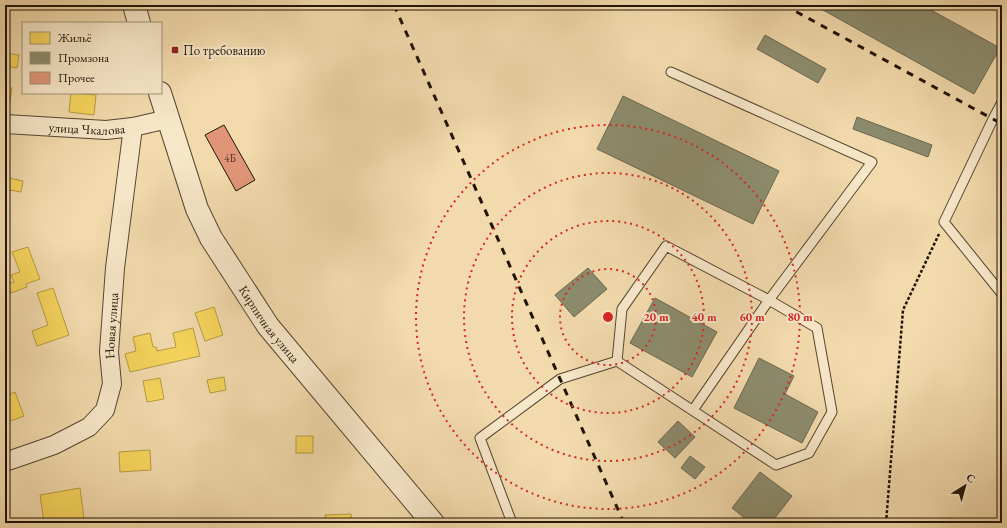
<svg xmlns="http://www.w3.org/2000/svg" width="1007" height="528" viewBox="0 0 1007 528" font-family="'EB Garamond',serif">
  <rect width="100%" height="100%" fill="#f2daac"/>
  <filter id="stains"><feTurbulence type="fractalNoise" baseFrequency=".005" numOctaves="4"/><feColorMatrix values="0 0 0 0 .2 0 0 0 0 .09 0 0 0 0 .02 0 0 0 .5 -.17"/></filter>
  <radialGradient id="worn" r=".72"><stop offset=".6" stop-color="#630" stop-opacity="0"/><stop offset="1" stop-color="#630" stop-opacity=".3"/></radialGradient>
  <g fill="#f6d55c" stroke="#b69b42">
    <path d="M5,53L19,55L17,68L5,66Z"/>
    <path d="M5,87L12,88L9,107H5Z"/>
    <path d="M71,93L96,95L94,115L69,112Z"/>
    <path d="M5,177L23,181L21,192L10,190L9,196L5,195Z"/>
    <path d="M28,247L40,279L26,284L27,287L11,293L8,284L14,282L11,275L20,272L12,252Z"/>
    <path d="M53,288L69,335L37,346L32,331L48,325L37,293Z"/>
    <path d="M214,307L223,335L205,341L195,313Z"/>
    <path d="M193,328L200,356L130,372L125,354L136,351L133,337L150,333L153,347H156L157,351L176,347L173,333Z"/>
    <path d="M224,377L226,390L210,393L207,380Z"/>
    <path d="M160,378L164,399L147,402L143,381Z"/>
    <path d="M15,392L24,416L5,423V396Z"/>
    <rect x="296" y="436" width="17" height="17"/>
    <path d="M150,450L151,470L120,472L119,452Z"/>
    <path d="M80,488L84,518L55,523H44L40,495Z"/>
    <path d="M351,514L352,523H326L325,515Z"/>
  </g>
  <g fill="#8c8c6e" stroke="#6c684f">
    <path d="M814,5H922L1000,48L974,94Z"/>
    <path d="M765,35L826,69L818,83L757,49Z"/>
    <path d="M623,96L779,171L753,224L597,149Z"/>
    <path d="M857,117L932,145L928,157L853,129Z"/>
    <path d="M588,268L607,289L574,317L555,295Z"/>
    <path d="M655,298L717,332L692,377L630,343Z"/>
    <path d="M759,358L794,376L785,394L818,412L802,443L734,408Z"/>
    <path d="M678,421L695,437L675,458L658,442Z"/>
    <path d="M690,456L705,467L695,479L681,468Z"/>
    <path d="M760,472L792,496L771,523H751L732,508Z"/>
  </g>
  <path fill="#e09579" stroke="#201406" d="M224,125L255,180L236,191L205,135Z"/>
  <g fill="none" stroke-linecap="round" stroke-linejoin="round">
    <g stroke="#544630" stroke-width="11">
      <g id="service">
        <path d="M671,72L872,162L769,300L693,410"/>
        <path d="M1002,102L993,119L944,222L1002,294"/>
        <path d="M666,246L769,300L817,328L832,412L809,453L776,465L617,361L622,309Z"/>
        <path d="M512,523L480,438L560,379L617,361"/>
      </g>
    </g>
    <g stroke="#544630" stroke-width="20">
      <g id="minor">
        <path id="s1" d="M5,124L106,130L133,127L168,119"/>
        <path id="s2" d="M5,462L54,445L89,427L105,410L112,384L109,352L115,268L133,127"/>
      </g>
    </g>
    <g stroke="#544630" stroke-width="24">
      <g id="tertiary">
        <path d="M134,5L139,23"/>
        <path id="s3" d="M160,93L197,209L211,238L268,326L433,523"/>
      </g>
    </g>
    <path stroke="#201406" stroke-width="2.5" stroke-dasharray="3 2" stroke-linecap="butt" d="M886,523L903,310L939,234"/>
    <use href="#service" stroke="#f7e7c9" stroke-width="9"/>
    <use href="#minor" stroke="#f7e7c9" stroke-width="18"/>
    <use href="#tertiary" stroke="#f7e7c9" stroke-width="22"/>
    <g stroke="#201406" stroke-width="3" stroke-dasharray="7 7" stroke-linecap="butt">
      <path d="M394,5L624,523"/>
      <path d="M784,5L1002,124"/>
    </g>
  </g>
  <g fill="none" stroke="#d62828" stroke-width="2" stroke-dasharray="2 4">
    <circle cx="608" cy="317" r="48"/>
    <circle cx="608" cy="317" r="96"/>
    <circle cx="608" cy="317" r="144"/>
    <circle cx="608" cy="317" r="192"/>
  </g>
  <rect fill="#8f2418" stroke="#f7e7c9" stroke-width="1.5" x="171" y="46" width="8" height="8" rx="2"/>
  <g text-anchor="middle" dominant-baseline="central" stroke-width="4" stroke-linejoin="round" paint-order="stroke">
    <g font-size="11" fill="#503423">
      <text x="230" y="158">4Б</text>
    </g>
    <g font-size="13" fill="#201406" stroke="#f7e7c9" text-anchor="start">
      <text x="183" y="50">По требованию</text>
    </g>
    <g font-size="13" fill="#201406" stroke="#f7e7c9">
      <text stroke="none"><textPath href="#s1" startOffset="82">улица Чкалова</textPath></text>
      <text stroke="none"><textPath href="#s3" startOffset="258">Кирпичная улица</textPath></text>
      <text stroke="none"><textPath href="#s2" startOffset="200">Новая улица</textPath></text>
    </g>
  </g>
  <circle cx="608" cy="317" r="6" fill="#d62828" stroke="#f7e7c9" stroke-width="2"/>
  <g font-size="12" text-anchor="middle" font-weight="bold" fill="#d62828" stroke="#f7e7c9" stroke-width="4" stroke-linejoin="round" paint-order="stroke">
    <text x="656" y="321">20 m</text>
    <text x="704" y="321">40 m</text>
    <text x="752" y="321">60 m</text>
    <text x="800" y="321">80 m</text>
  </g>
  <rect width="1007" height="528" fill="none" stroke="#f2daac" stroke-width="20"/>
  <rect x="6" y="6" width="995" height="516" fill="none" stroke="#201406" stroke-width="2"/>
  <rect x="10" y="10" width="987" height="508" fill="none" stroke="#201406"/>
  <rect x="22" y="22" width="140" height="72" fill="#f7e7c9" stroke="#a1937b"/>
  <rect x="30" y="32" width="20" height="12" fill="#f6d55c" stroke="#a1937b"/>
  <text x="58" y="42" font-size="12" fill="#201406">Жильё</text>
  <rect x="30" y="52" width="20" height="12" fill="#8c8c6e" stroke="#a1937b"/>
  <text x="58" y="62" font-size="12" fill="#201406">Промзона</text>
  <rect x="30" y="72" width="20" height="12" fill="#e09579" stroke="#a1937b"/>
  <text x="58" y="82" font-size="12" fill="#201406">Прочее</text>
  <g transform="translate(965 486) rotate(37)" stroke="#f7e7c9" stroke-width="3" paint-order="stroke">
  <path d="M0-3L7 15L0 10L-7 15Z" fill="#201406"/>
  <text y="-6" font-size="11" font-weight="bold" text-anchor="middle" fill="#201406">С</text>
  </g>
  <rect width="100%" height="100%" filter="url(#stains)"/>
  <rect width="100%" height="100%" fill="url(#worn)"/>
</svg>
